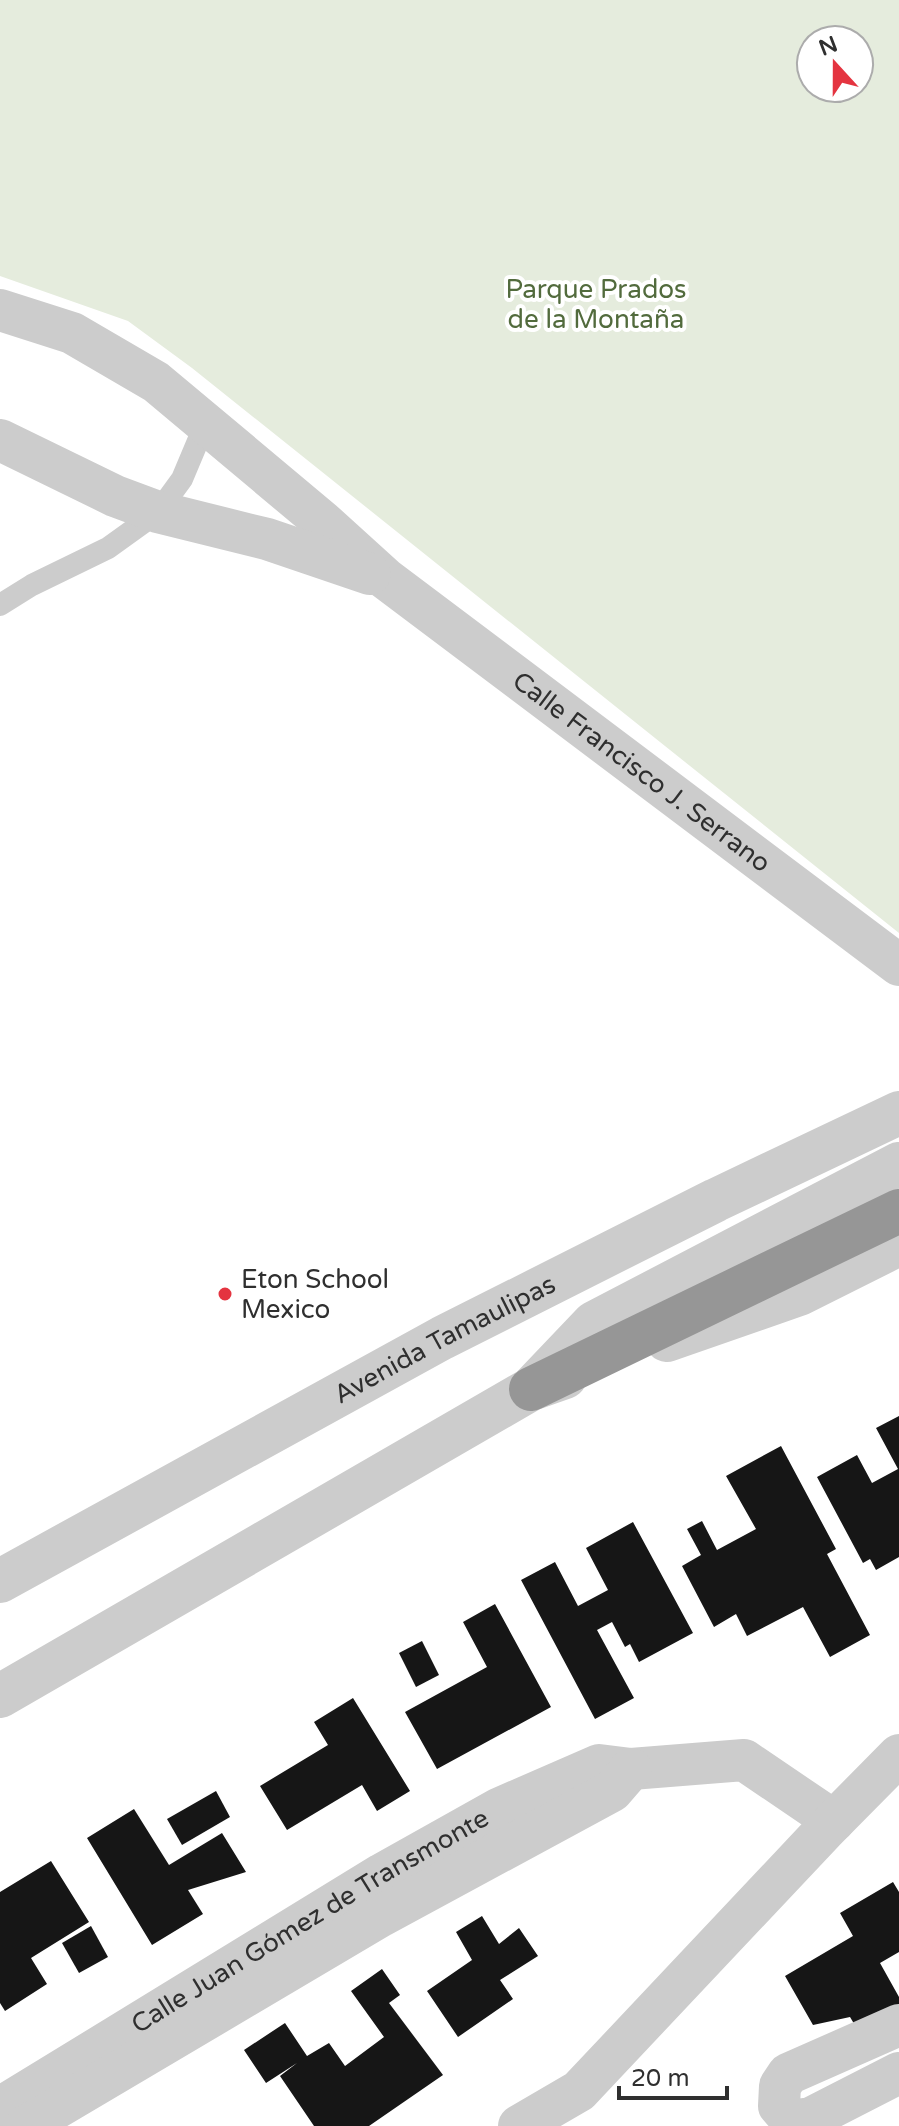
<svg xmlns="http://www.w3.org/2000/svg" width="899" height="2126" viewBox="0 0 899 2126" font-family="'Varela Round',sans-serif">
  <rect width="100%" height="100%" fill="#fff"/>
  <path fill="#e5ecdd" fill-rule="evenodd" d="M0,0H899V933L192,368L128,321L0,276ZM811,40H859V88H811Z"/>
  <g fill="#161616">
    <path d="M899,1416V1557L876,1570L870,1559L863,1563L817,1477L857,1455L872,1483L898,1469L876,1428Z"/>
    <path d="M781,1446L836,1549L827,1554L870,1635L830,1657L803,1607L747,1636L736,1614L714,1627L682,1566L701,1555L687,1529L702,1521L717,1550L756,1529L726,1476Z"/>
    <path d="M633,1522L693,1633L639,1662L630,1644L625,1647L612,1622L597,1630L634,1698L595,1719L521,1580L555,1562L578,1606L608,1590L586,1548Z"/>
    <path d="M495,1604L551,1707L437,1769L405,1712L487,1667L463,1622Z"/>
    <path d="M422,1641L439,1675L416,1687L399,1653Z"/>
    <path d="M353,1698L410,1791L377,1811L362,1785L287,1830L260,1786L328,1745L314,1722Z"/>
    <path d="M216,1791L230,1817L182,1845L167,1819Z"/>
    <path d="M134,1809L169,1865L222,1833L246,1872L188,1890L203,1914L152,1945L87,1838Z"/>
    <path d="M51,1861L89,1922L31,1958L47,1984L5,2011L0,2003V1892Z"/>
    <path d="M893,1882L899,1892V1952L880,1963L899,1997V2016L862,2037L850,2017L813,2025L785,1976L853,1936L840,1913Z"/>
    <path d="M482,1916L499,1944L519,1928L538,1956L500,1980L513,1999L458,2037L427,1991L472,1960L456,1932Z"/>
    <path d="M91,1926L108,1957L79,1973L62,1943Z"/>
    <path d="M382,1969L400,1995L389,2003L443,2075L369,2126H314L280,2076L297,2063L266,2083L244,2050L285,2023L307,2056L329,2043L345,2066L384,2037L351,1991Z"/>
  </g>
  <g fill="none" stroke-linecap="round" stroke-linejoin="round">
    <path stroke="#ccc" stroke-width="22" d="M0,605L32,585L108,548L158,512L182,479L206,422"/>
    <g stroke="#ccc" stroke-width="42">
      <path id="s1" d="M0,310L72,333L156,382L322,521L386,579L899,965"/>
      <path d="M0,440L115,496L158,512L267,539L370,574"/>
      <path d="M899,2025L788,2074L780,2086L779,2106L792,2121L811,2118L899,2073"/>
      <path id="s2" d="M0,2108L382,1874L498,1809L599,1765L631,1769L744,1760L834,1821"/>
      <path d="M26,2126L381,1916L612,1791L631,1769"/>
      <path d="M519,2126L579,2091L824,1831L899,1755"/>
    </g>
    <g stroke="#ccc" stroke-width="44">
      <path d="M667,1340L799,1294L899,1244"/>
      <path d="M533,1387L594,1323L899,1164"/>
      <path id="s3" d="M0,1581L442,1338L716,1200L899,1113"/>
      <path d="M0,1696L531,1389L565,1377"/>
    </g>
    <path stroke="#969696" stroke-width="44" d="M531,1389L899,1211"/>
  </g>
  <circle fill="#e43440" stroke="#fff" stroke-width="3" cx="225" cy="1294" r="8"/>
  <g text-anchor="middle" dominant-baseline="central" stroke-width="8" stroke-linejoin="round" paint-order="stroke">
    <g font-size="26" fill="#526b3d" stroke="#fff">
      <text x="596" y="289">Parque Prados<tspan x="596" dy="30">de la Montaña</tspan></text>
    </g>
    <g font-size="26" fill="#2f2f2f" stroke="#fff">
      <text stroke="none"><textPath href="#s1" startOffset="796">Calle Francisco J. Serrano</textPath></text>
      <text stroke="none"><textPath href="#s3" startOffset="506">Avenida Tamaulipas</textPath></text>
      <text stroke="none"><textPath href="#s2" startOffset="362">Calle Juan Gómez de Transmonte</textPath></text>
    </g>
    <g font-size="26" fill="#2f2f2f" stroke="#fff" text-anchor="start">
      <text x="241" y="1279">Eton School<tspan x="241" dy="30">Mexico</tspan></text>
    </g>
  </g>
  <g transform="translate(835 64) rotate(339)"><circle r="38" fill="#ffffff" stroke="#acacac" stroke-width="2"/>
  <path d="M0-6L14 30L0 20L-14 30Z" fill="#e43440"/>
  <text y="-12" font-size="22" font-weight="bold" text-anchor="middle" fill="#2f2f2f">N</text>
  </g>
  <path d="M619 2086v12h108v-12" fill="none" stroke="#2f2f2f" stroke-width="4"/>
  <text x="631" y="2086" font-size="24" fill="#2f2f2f" stroke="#ffffff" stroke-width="6" paint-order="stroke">20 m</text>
</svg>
